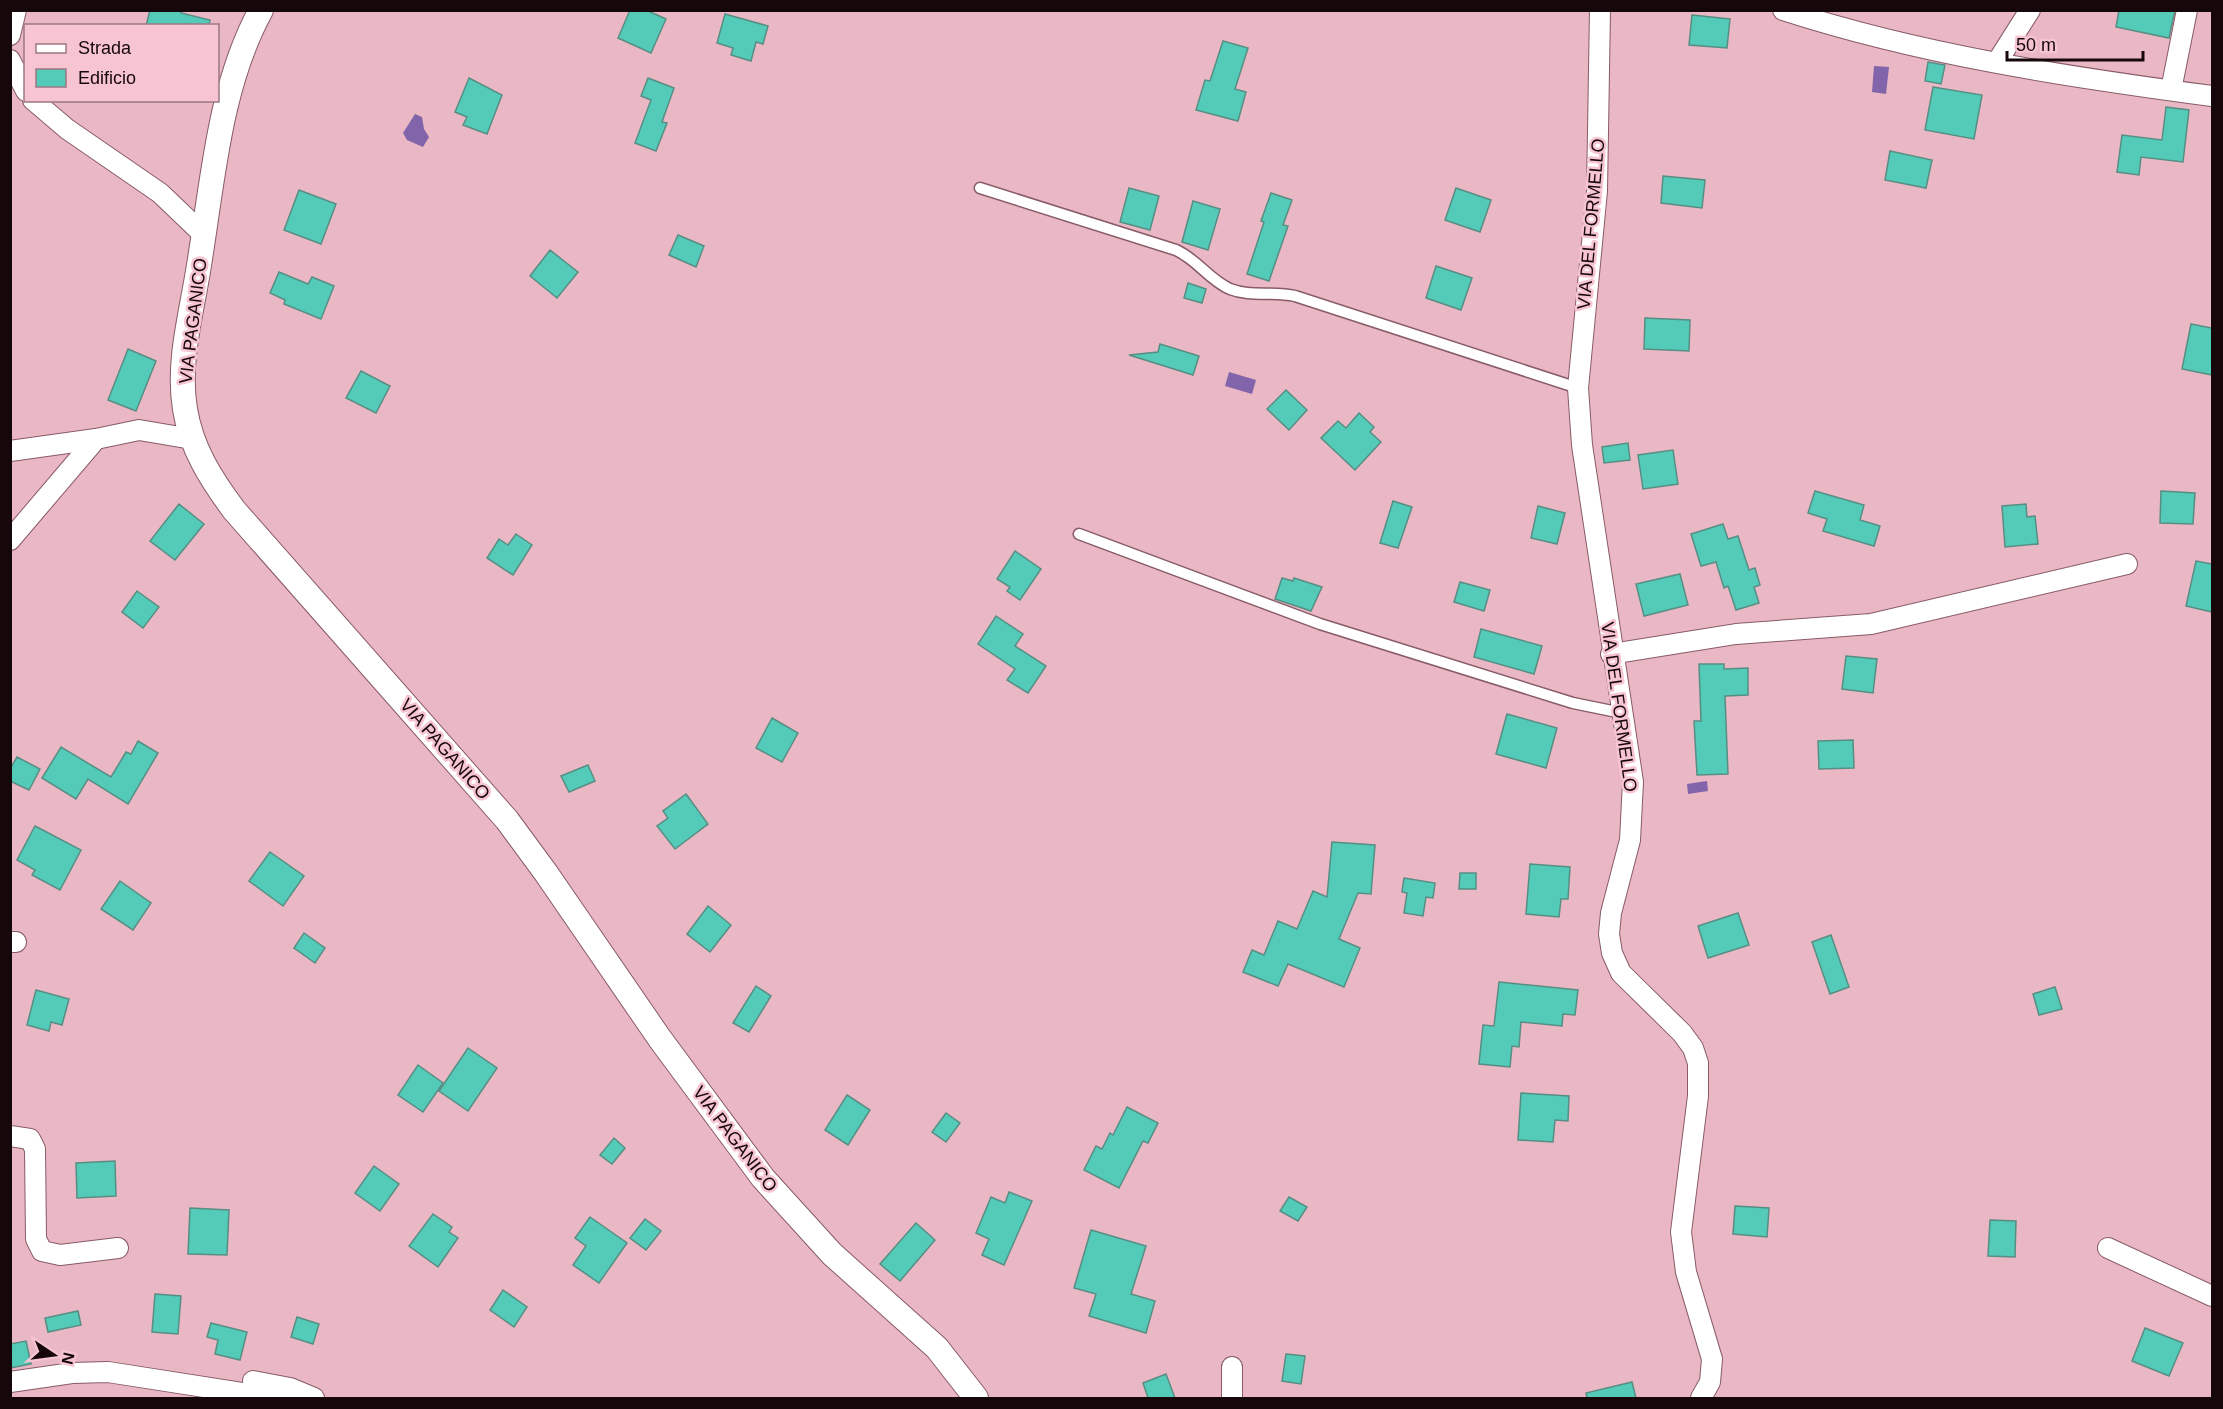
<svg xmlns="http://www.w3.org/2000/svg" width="2223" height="1409" viewBox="0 0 2223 1409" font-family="Helvetica,sans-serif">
  <rect width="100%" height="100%" fill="#eab8c4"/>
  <g fill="#8164aa">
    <path d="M1874,66L1889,67L1886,94L1872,92Z"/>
    <path d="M415,114L422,117L424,129L429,137L423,147L407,140L403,133Z"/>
    <path d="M1229,372L1256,380L1252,394L1225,386Z"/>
    <path d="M1707,781L1708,791L1688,794L1687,784Z"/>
  </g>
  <g fill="#54cab8" stroke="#578e84" stroke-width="1.5">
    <path d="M150,10H182L181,13L210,20L209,26H146Z"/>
    <path d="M630,10H646L666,19L651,53L618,38Z"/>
    <path d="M2119,10H2175L2169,38L2116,27Z"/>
    <path d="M725,14L768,26L763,44L756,42L751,61L731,55L733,48L717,43Z"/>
    <path d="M1692,15L1730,19L1727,48L1689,45Z"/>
    <path d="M1223,41L1248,48L1235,89L1246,92L1238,121L1196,110L1205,80L1210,81Z"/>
    <path d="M1928,62L1945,65L1941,84L1925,81Z"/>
    <path d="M469,78L502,95L487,134L463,125L467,117L455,112Z"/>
    <path d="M648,78L674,88L662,122L667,123L656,151L635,143L651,100L641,96Z"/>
    <path d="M1933,87L1982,95L1974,139L1925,130Z"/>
    <path d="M2166,107L2189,110L2183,162L2141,157L2139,175L2117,172L2122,135L2162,140Z"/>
    <path d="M1890,151L1932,160L1926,188L1885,180Z"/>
    <path d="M1663,176L1705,180L1702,208L1661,203Z"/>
    <path d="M1129,188L1159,196L1150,230L1120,222Z"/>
    <path d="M1456,188L1491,200L1480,232L1445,220Z"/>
    <path d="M299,190L336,204L321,244L284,230Z"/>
    <path d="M1271,193L1292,200L1283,225L1288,226L1269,281L1247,274L1264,222L1261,221Z"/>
    <path d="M1193,201L1220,209L1208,250L1182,242Z"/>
    <path d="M678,235L704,246L696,267L669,255Z"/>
    <path d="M550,250L578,272L557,298L530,276Z"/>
    <path d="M1436,266L1472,278L1461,310L1426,298Z"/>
    <path d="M279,272L308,284L312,277L334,286L321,319L284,304L285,300L270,293Z"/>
    <path d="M1188,283L1206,289L1202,303L1184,298Z"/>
    <path d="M1645,318L1690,320L1689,351L1644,349Z"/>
    <path d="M2191,324L2212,328V375L2182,369Z"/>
    <path d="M1160,344L1199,356L1193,375L1129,355L1158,352Z"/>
    <path d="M128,349L156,361L136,411L108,400Z"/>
    <path d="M361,371L390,386L376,413L346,398Z"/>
    <path d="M1286,390L1307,410L1289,430L1267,409Z"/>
    <path d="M1359,413L1374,427L1370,432L1381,442L1355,470L1321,438L1338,421L1346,428Z"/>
    <path d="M1628,443L1630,460L1604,463L1602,447Z"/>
    <path d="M1673,450L1678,484L1643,489L1638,455Z"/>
    <path d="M1815,491L1864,505L1860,520L1880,526L1874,546L1823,531L1827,519L1808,513Z"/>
    <path d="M2161,491L2195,493L2193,524L2160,523Z"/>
    <path d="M1393,501L1412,507L1398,548L1380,543Z"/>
    <path d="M179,504L204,524L175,560L150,541Z"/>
    <path d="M2026,504L2027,517L2035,516L2038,544L2005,547L2002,506Z"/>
    <path d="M1538,506L1565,513L1557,544L1531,538Z"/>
    <path d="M1723,524L1728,539L1738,536L1749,570L1755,568L1760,585L1754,587L1759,603L1736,610L1728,586L1724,588L1716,562L1701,566L1691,534Z"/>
    <path d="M516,534L532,545L513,575L487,558L499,539L508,545Z"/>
    <path d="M1015,551L1041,569L1020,600L1007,591L1010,587L997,579Z"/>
    <path d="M2196,561L2212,564V612L2186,606Z"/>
    <path d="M1680,574L1688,605L1644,616L1636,584Z"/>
    <path d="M1282,578L1293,581L1294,578L1322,587L1311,611L1275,599Z"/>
    <path d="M1460,582L1490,590L1484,611L1454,602Z"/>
    <path d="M137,591L159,607L143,628L122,612Z"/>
    <path d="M996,616L1023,634L1015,646L1046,666L1028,693L1007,680L1015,669L978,644Z"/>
    <path d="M1481,629L1542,646L1534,674L1474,657Z"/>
    <path d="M1846,656L1877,659L1873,693L1842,689Z"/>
    <path d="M1699,664H1724V669L1748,668V695L1725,696L1728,774L1697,775L1694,721H1701Z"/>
    <path d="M1507,714L1557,728L1546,768L1496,754Z"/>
    <path d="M772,718L798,733L782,762L756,748Z"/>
    <path d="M1853,740L1854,768L1819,769L1818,741Z"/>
    <path d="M138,741L158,753L128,804L88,779L76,799L42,778L61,747L111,777L126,752L131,754Z"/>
    <path d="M17,757L40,769L29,790L10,781V769Z"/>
    <path d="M588,765L595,781L569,792L561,776Z"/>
    <path d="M686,794L708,824L675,849L657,826L668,818L663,811Z"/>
    <path d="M35,826L81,850L60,890L32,875L35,870L17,860Z"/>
    <path d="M1332,842L1375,845L1371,894L1358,893L1339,939L1360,948L1344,987L1288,964L1278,986L1243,972L1252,950L1264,955L1278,921L1297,929L1313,891L1327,897Z"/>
    <path d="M270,852L304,876L283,906L249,881Z"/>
    <path d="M1530,864L1570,867L1568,899H1561L1559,917L1526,914Z"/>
    <path d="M1460,873H1476V889H1459Z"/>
    <path d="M1404,878L1435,883L1433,898L1426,897L1423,916L1404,913L1407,893L1402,892Z"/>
    <path d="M120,881L151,903L133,930L101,909Z"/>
    <path d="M708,906L731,925L710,952L687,934Z"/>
    <path d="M1738,913L1749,945L1708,958L1698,926Z"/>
    <path d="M304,933L325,948L315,963L294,948Z"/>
    <path d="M1831,935L1849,987L1830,994L1812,942Z"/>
    <path d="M1499,982L1578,990L1575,1015L1563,1014L1562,1026L1521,1022L1519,1047L1512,1046L1510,1067L1479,1064L1483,1025L1494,1026Z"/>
    <path d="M756,986L771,996L749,1032L733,1023Z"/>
    <path d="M2055,987L2062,1009L2039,1015L2033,994Z"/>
    <path d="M36,990L69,999L62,1025L51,1022L49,1031L27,1025Z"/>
    <path d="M468,1048L497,1068L468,1111L439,1091Z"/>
    <path d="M418,1065L443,1083L423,1112L398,1095Z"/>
    <path d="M1521,1093L1569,1096L1568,1121L1555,1120L1553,1142L1518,1140Z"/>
    <path d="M847,1095L870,1110L848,1145L825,1130Z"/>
    <path d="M1127,1107L1158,1123L1148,1143L1143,1141L1119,1188L1084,1170L1096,1146L1102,1149L1110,1133L1113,1135Z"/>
    <path d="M946,1113L960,1123L946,1142L932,1132Z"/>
    <path d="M614,1138L625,1148L612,1164L600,1155Z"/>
    <path d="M115,1161L116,1196L77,1198L76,1163Z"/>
    <path d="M374,1166L399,1184L380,1211L355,1193Z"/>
    <path d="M1009,1192L1032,1201L1004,1265L982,1255L989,1239L976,1233L991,1197L1005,1203Z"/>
    <path d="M1289,1197L1307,1207L1298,1221L1280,1211Z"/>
    <path d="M1735,1206L1769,1208L1767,1237L1733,1234Z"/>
    <path d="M190,1208L229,1210L227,1255L188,1254Z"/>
    <path d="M433,1214L452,1227L449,1232L458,1238L438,1267L409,1246Z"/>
    <path d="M590,1217L627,1243L599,1283L573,1265L586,1246L575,1238Z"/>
    <path d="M645,1219L661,1231L646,1250L630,1238Z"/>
    <path d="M1990,1220L2016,1221L2015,1257L1988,1256Z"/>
    <path d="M916,1223L935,1240L900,1281L880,1264Z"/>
    <path d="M1091,1230L1146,1246L1131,1294L1155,1301L1146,1333L1089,1316L1096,1294L1074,1288Z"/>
    <path d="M503,1290L527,1307L514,1327L490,1310Z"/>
    <path d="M155,1294L181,1296L178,1334L152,1332Z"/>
    <path d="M78,1311L81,1325L48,1332L45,1318Z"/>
    <path d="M297,1317L319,1324L313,1344L291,1337Z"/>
    <path d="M211,1323L247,1332L240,1360L215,1354L218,1340L207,1337Z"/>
    <path d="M2145,1328L2183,1343L2169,1376L2132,1361Z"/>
    <path d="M26,1341L31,1364L10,1368V1344Z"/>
    <path d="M1286,1354L1305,1356L1301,1384L1282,1381Z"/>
    <path d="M1166,1374L1175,1398H1148L1143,1383Z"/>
    <path d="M1632,1382L1636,1398H1587L1586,1393Z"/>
  </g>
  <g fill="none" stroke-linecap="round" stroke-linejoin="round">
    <g stroke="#875b67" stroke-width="13">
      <g id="service">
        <path d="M980,188L1176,250C1198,260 1209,280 1230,289C1250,297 1273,291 1295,296L1578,388"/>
        <path d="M1079,534L1320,624L1573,703L1622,713"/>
      </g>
    </g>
    <g stroke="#875b67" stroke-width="22">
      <g id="minor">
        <path d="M1600,10L1597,191L1578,388L1582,445L1633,782L1630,840L1611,913L1609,934L1612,953L1621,973L1682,1033L1693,1048L1698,1063V1096L1681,1232L1686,1272L1712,1359L1710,1382L1701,1398"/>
        <path d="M1783,10C1922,55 2068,77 2212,96"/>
        <path d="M10,35L16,10"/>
        <path d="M10,60L26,91"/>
        <path d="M1997,62L2030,10"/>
        <path d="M2171,90L2187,10"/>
        <path d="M33,100L67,129L160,193L204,235"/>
        <path d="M10,451L96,439"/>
        <path d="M10,540L96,439L139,430L192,439"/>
        <path d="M1611,654L1736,634L1871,624L2127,564"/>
        <path d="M10,942H16"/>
        <path d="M10,1136L30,1139L35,1149L36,1239L42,1251L60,1255L118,1248"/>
        <path d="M2108,1248L2212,1296"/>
        <path d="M253,1381L290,1388L314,1398"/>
        <path d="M10,1382L72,1373L108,1372L274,1398"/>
        <path d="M1232,1398V1367"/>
      </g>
    </g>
    <g stroke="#875b67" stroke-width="26">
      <path id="tertiary" d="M261,10C219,87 213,180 199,265C192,312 177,361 185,409C191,448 211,479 234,510L507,820L546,873L660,1039L763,1178L832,1254L937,1348L976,1398"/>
    </g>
    <use href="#service" stroke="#fff" stroke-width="10"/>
    <use href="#minor" stroke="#fff" stroke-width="20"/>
    <use href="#tertiary" stroke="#fff" stroke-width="24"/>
  </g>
  <g text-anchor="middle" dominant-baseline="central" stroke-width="5" stroke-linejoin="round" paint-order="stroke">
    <g font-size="18" fill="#16070b" stroke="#f7c4d1">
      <text transform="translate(1591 224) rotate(-85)">VIA DEL FORMELLO</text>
      <text transform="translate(193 321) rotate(-83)">VIA PAGANICO</text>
      <text transform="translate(1619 707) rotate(82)">VIA DEL FORMELLO</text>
      <text transform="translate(445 749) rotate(49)">VIA PAGANICO</text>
      <text transform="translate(735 1139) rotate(53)">VIA PAGANICO</text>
    </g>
  </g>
  <rect width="2223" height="1409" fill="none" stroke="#16070b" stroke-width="24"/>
  <rect x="24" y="24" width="195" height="78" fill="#f7c4d1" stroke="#9d7882" stroke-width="1.5"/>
  <rect x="36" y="44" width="30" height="9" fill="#ffffff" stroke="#9d7882" stroke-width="1.5"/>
  <text x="78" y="54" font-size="18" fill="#16070b">Strada</text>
  <rect x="36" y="69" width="30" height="18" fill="#54cab8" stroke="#9d7882" stroke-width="1.5"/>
  <text x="78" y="84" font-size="18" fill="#16070b">Edificio</text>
  <g transform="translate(54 1355) rotate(103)" stroke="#f7c4d1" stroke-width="4.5" paint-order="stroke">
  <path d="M0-4.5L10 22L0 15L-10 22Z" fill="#16070b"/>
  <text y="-9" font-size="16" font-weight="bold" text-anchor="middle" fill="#16070b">N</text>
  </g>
  <path d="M2007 51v9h136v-9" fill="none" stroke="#16070b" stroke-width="3"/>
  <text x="2016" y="51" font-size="18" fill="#16070b" stroke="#f7c4d1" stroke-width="4.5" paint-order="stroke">50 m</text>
</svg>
